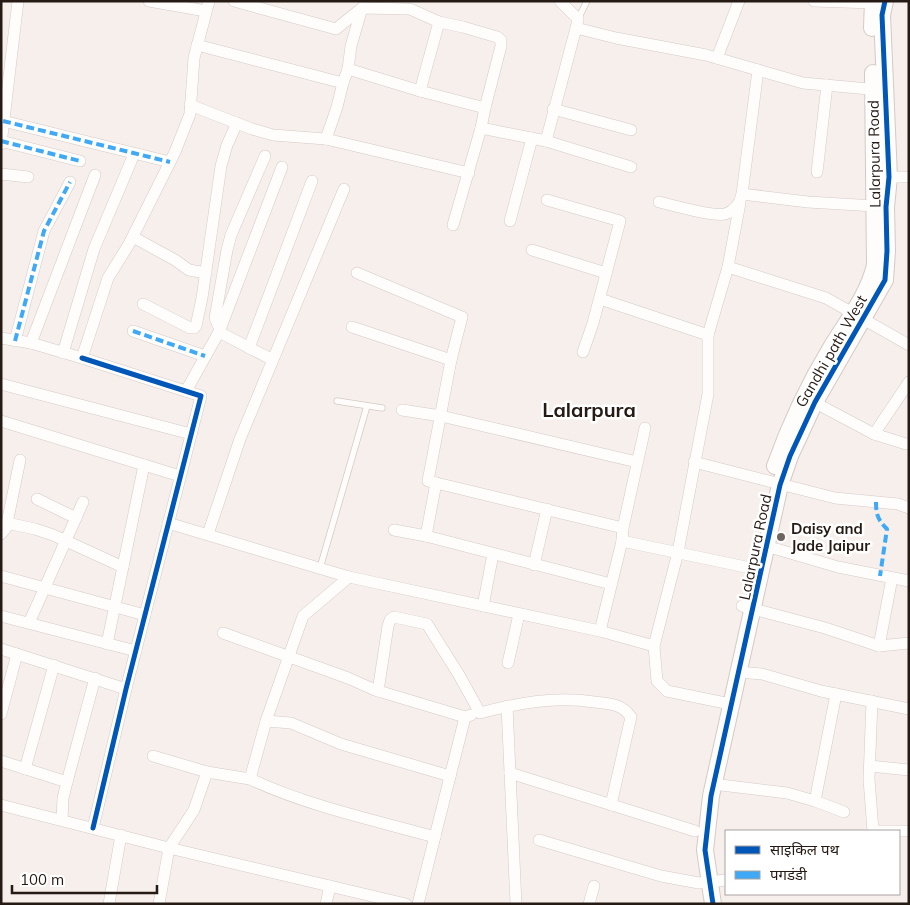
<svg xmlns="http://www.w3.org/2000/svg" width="910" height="905" viewBox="0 0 910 905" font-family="Mulish,'Noto Sans Devanagari',sans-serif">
  <rect width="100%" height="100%" fill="#f7efec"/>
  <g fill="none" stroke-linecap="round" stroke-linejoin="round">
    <g stroke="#d4cac5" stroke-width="7">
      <g id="lane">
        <path d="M578,19L587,1"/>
        <path d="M337,401L382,408"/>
        <path d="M320,568L367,406"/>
      </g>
    </g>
    <g stroke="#d4cac5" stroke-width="12">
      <g id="street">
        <path d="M149,1L206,11"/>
        <path d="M234,1L336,29L362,8L410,9L439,22L463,27L497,37L501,40V46L485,108"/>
        <path d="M560,1L578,19L576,28L616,38L706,55L803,83L880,90"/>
        <path d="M814,1L873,3"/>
        <path d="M197,45L343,83"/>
        <path d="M717,58L739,1"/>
        <path d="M348,69L420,91L485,108L481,128L546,141L631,167"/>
        <path d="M758,70L742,194L808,202L875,206"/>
        <path d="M420,91L439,22"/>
        <path d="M190,105L252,129L273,135L326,139L469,173"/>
        <path d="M553,109L631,130"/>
        <path d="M3,121L170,162"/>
        <path d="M326,139L337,107L343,83L348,69L351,46L362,8"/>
        <path d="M1,141L80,161"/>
        <path d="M546,141L576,28"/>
        <path d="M1,144L18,1"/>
        <path d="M817,172L827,85"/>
        <path d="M1,174L28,177"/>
        <path d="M889,177H909"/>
        <path d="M547,200L620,221L593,323L583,352"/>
        <path d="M659,202C672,205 714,217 725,214C735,211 740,203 742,194"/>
        <path d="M510,221L532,138"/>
        <path d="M453,225L481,128"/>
        <path d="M133,237L175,260L189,270L206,273"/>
        <path d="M532,250L606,273"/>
        <path d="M728,267L740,203"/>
        <path d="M357,273L462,317L451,360L428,481L623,528"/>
        <path d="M600,299L708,335"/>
        <path d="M143,304L190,328H194L196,326L202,298L221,166L227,145L237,123"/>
        <path d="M221,325H218L215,318L227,250L231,235L265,156"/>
        <path d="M352,327L451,360"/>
        <path d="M133,331L205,356"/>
        <path d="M219,332L273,360"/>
        <path d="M1,338L31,343L82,358L108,278L129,244L175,152L190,114L194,58L209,1"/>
        <path d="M15,341L44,231L70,182"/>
        <path d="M31,343L95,175"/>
        <path d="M249,348L312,181"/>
        <path d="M63,353L94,249L132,159"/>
        <path d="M82,358L201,396L126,689L93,828"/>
        <path d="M1,384L191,434"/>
        <path d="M186,391L219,332L282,167"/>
        <path d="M810,400L874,434L906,444"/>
        <path d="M402,410L441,416L637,462"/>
        <path d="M1,421L180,476"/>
        <path d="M874,434L909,382"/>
        <path d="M694,462L835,498L898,504L909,508"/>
        <path d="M37,499L76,518"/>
        <path d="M7,523L35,529L53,535L123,567"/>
        <path d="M168,523L349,577L600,631L654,646"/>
        <path d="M394,530L426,536L611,584"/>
        <path d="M1,534L6,528L20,460"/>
        <path d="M208,534L240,439L344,189"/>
        <path d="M426,536L436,483"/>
        <path d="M622,541L760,570"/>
        <path d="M766,546L838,567L909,581"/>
        <path d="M534,565L547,509"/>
        <path d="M1,576L145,615"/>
        <path d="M483,606L493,554"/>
        <path d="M742,606L825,628L879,646L909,643"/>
        <path d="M1,616L136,651"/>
        <path d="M29,623L83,502"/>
        <path d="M600,631L622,541L623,528L645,428"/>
        <path d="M223,633L348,678L375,690L465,717"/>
        <path d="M107,644L144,465"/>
        <path d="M879,646L892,578"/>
        <path d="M1,649L126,689"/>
        <path d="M508,663L519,614"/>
        <path d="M738,672L762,674L821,691L909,709"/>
        <path d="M378,691L388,626L390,620L394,617L427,624L459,675L480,713C518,703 555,696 594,702C610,704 621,703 631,717L611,805"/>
        <path d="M872,701L869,779L873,831"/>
        <path d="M730,704L667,691L657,681L654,646L678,552L708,394V335L728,267L826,298L909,345"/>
        <path d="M507,706L516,904"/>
        <path d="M1,714L17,654"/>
        <path d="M266,721L291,723L341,744L450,776"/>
        <path d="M153,756L207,772L250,779L266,721L303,616L349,577"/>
        <path d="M1,761L67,782"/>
        <path d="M870,766L909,770"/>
        <path d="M25,769L54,665"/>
        <path d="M510,773L695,831"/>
        <path d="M250,779C308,806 373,820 435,837"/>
        <path d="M713,784L787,793L815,801L844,812"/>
        <path d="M815,801L836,694"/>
        <path d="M1,805L169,848L406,904"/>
        <path d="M62,820L63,798L67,782L95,678"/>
        <path d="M873,831H909"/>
        <path d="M539,840L661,876L699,883L726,880"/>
        <path d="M109,904L121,835"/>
        <path d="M159,904L169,848L194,810L207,772"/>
        <path d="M326,904L330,886"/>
        <path d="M418,904L465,717L471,715"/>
        <path d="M589,904L594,886"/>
      </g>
    </g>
    <g stroke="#d4cac5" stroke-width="18">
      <g id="secondary">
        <path d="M872,28L873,1"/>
        <path d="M775,466C790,424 809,384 832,346C848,320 868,295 875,265L873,73"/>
        <path d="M713,904L705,850L711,796L780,485L790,456L815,402L885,280L887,251L886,207L889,177L882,15L885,1"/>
      </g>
    </g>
    <use href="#lane" stroke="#fefdfc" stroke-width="5.5"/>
    <use href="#street" stroke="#fefdfc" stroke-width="11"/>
    <use href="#secondary" stroke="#fefdfc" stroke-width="16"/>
    <g stroke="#3fa9f5" stroke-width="4" stroke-dasharray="8 4" stroke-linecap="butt">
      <path d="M3,121L170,162"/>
      <path d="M1,141L80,161"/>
      <path d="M133,331L205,356"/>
      <path d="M15,341L44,231L70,182"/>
      <path d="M876,502C876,515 878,520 887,529L880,576"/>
    </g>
    <g stroke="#fff" stroke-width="8">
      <g id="cycleway">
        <path d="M82,358L201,396L126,689L93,828"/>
        <path d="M713,904L705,850L711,796L780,485L790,456L815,402L885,280L887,251L886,207L889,177L882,15L885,1"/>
      </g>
    </g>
    <use href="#cycleway" stroke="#0057b8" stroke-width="5"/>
  </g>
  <circle fill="#6f6560" stroke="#fff" stroke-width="2" cx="781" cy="537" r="5"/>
  <g text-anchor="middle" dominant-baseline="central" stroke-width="5" stroke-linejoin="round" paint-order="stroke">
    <g font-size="15" fill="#261a14" stroke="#fff">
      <text transform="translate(874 154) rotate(-91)">Lalarpura Road</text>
      <text transform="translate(831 351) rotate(-60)">Gandhi path West</text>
      <text transform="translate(755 547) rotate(-78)">Lalarpura Road</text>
    </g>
    <g font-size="15" font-weight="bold" fill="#261a14" stroke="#fff" text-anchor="start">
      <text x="791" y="528">Daisy and<tspan x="791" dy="17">Jade Jaipur</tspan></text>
    </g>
    <g font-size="20" font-weight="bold" fill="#261a14" stroke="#fff">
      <text x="589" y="409">Lalarpura</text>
    </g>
  </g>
  <rect width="910" height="905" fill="none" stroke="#261a14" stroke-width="5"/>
  <rect x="725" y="830" width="175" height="65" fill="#ffffff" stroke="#a8a3a1"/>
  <rect x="735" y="846" width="25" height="8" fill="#0057b8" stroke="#a8a3a1"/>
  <text x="770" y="855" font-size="15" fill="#261a14">साइकिल पथ</text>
  <rect x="735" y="871" width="25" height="8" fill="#3fa9f5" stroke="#a8a3a1"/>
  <text x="770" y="880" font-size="15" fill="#261a14">पगडंडी</text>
  <path d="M12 885v8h145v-8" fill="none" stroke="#261a14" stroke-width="2.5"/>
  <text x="20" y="885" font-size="15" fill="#261a14" stroke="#ffffff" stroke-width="4" paint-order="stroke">100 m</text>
</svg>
